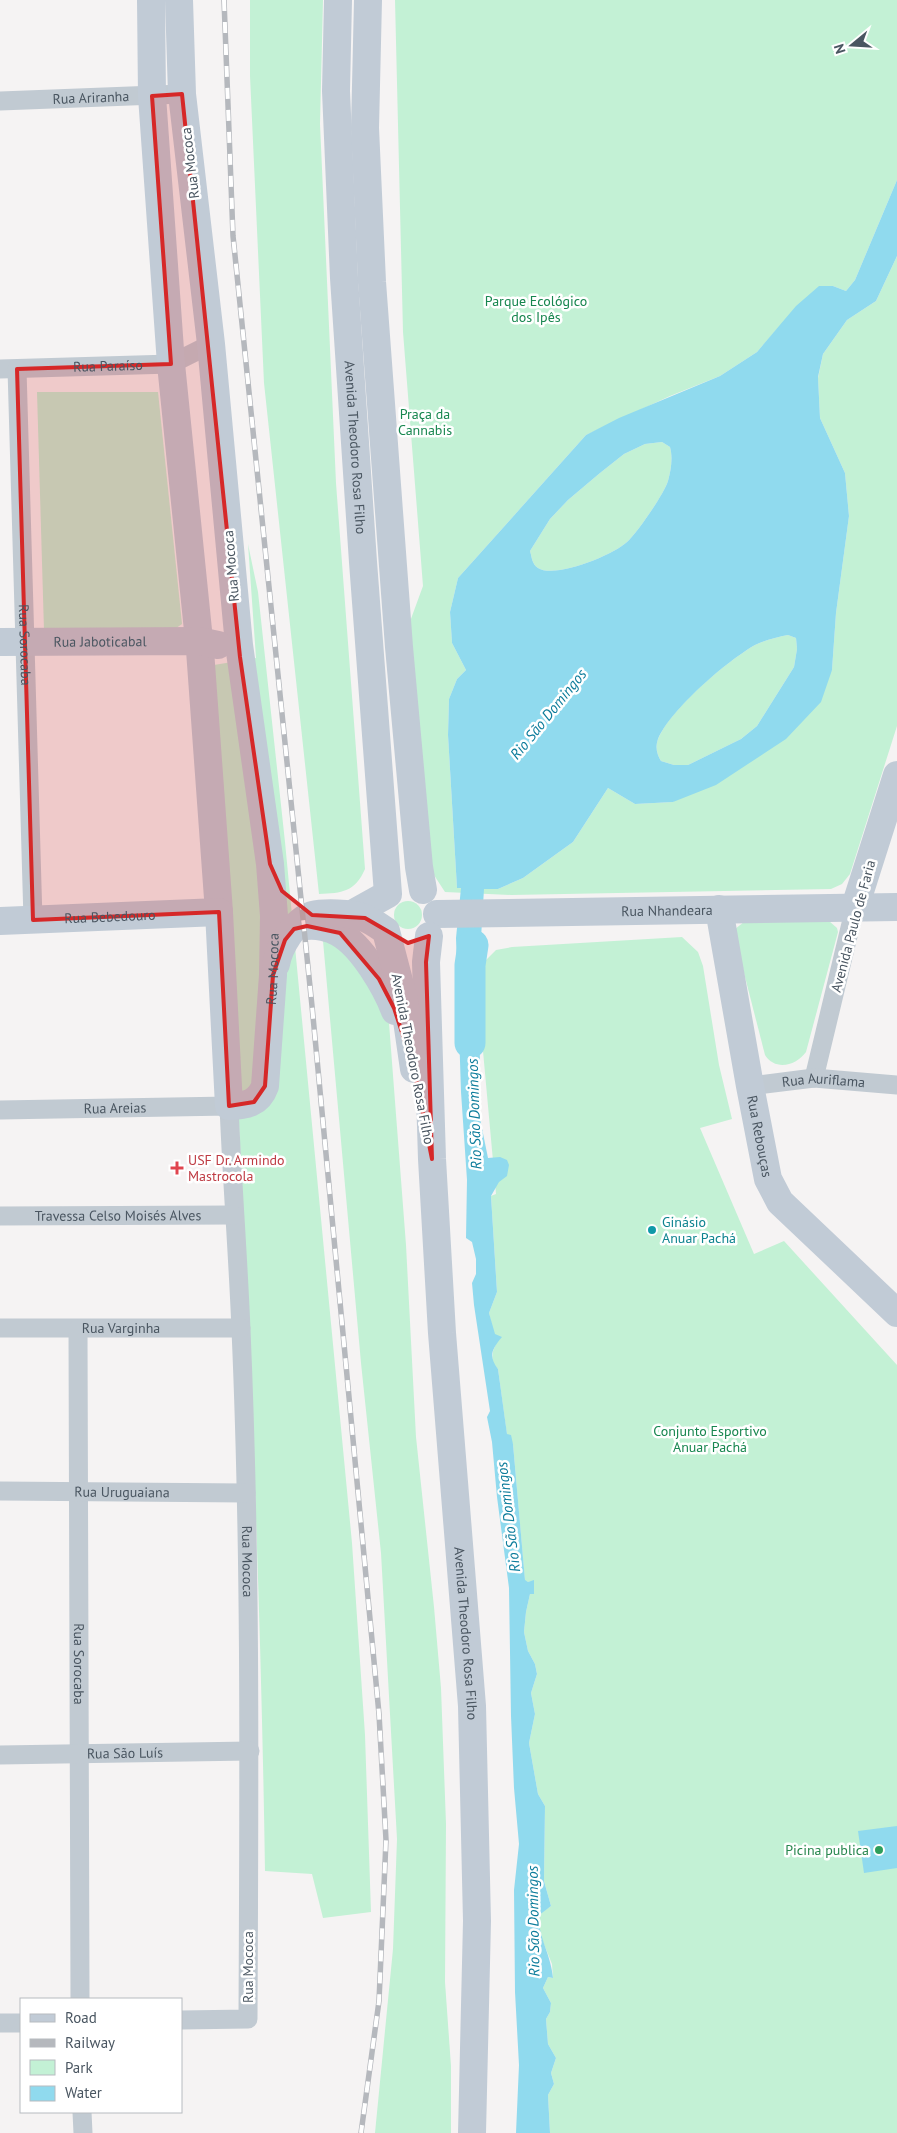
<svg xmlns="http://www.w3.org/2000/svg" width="897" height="2133" viewBox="0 0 897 2133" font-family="'PT Sans',sans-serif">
  <rect width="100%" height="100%" fill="#f5f3f3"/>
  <g fill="#c3f1d5">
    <path d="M250,0H323L320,124L336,483L365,869C355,892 342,893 319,894L264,383L250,76Z"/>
    <path d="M395,0H897V180L855,280L846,291L833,286L776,330L757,352L720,376L670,396L586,435L458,578L450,612L452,643L466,670L457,679L449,699L448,735L457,888L498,889L523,878L573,842L608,788L635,804L673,802L832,670L836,613L849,516L845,473L820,418L818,378L823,354L847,320L876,301L897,256V726L850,874L842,884L831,889L511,895L445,892L432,872L408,627L423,586L403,332Z"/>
    <path d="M37,392H158L182,624L172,631L44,630Z"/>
    <path d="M662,442L670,447C673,458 671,470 668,481C664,494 637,533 627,542C613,555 555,579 538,568C532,564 532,558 530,551L550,519L568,500L600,473L624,454L645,444Z"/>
    <path d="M248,544L258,592L285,842L352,1543L365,1735L371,1912L323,1918L312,1874L265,1871C259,1469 237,1067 214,665L256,658Z"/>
    <path d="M788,635L796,638L797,649L794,667L757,726L741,739L688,765H674L661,761C657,754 655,748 658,739C670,709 727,661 755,645C766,640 777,637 788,635Z"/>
    <circle cx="408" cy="915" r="14"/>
    <path d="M829,921L837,928L838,932L806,1052C796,1066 775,1071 765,1055L734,934L735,929L744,922Z"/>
    <path d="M682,937L698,952L703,966L719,1065L732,1119L700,1128L754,1254L784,1241L897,1365V2133H550L548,2095L554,2084L551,2073L556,2058L548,2044L546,2019L550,2012L551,2003L543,1988L548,1977L553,1978L552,1964L539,1932L538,1915L551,1906L544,1881L545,1806L538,1794L529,1743L535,1714L531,1693L537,1674L535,1664L528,1651L524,1632L526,1612L530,1594H534V1581L528,1582L525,1581L513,1444L507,1435L498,1369L492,1362L493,1351L496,1344L489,1313L497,1292L491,1196L496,1194L480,1018L483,963L496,950L512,947Z"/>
    <path d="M323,941L339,944L367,981L389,1023L406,1245L416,1437L434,1607L441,1688L446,1824L445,1982L451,2066V2133H375L393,1949L397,1839L381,1553L361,1363Z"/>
  </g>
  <g fill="#90daee" fill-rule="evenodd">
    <path d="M897,180V256L876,301L847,320L823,354L818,377L820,418L845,473L849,516L836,613L832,670L821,702L786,739L716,785L673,802L635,804L608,788L573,842L523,878L498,889H484L481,938L477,948L469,991L471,1011L479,1043L480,1059L475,1068L473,1084L488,1158L500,1157L507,1160L509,1165L507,1176L499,1182L491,1196L497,1292L489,1313L495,1334L502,1337C492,1349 488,1356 498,1369L507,1434L511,1435L513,1444L525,1580L528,1582L534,1580V1594H530L526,1612L524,1632L528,1651L535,1664L537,1674L531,1693L535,1714L529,1743L538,1794L545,1806L544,1881L551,1906L538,1916C540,1941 551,1955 553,1978L548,1977L543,1988L551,2003L550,2012L546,2019L548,2044L556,2058L551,2073L554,2084L548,2095L550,2133H516L519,2065L515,1992L514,1890L519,1844L514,1788L511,1716L509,1588L497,1497L492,1442L487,1417L490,1411L474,1305L472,1283L476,1274V1259L472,1242L466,1238L467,1180L461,1092L456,938L461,888H457L448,735L449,699L457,679L466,670L452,643L450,612L458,578L586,435L619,418L720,376L757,352L796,306L819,286H833L846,291L855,280ZM662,442L670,447C673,458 671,470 668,481C664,494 637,533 627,542C613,555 555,579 538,568C532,564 532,558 530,551L550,519L568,500L600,473L624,454L645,444ZM788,635L796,638L797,649L794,667L757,726L741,739L688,765H674L661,761C657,754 655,748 658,739C671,709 727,661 755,645C766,640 777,637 788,635Z"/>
    <path d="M897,1826V1868L864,1873L858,1831Z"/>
  </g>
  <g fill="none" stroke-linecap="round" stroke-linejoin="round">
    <path stroke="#90daee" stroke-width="31" d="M470,1043V965L473,945"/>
    <g stroke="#c1cad2" stroke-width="19">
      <path id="s1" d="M0,101L182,94"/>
      <path id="s2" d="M0,369L171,364L211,344"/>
      <path id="s3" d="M17,369L33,920"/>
      <path d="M814,1078L855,907"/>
      <path id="s4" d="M750,1086L814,1078L897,1085"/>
      <path id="s5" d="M0,1110L229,1106C232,1180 238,1255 241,1330C251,1559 249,1789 248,2019L181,2020"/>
      <path id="s6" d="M0,1216L234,1215"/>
      <path id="s7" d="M0,1328H241"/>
      <path id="s8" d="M78,1329L80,1999"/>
      <path id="s9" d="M0,1491L246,1493"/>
      <path id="s10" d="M0,1755L250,1751"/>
      <path d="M0,2023H21"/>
      <path d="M82,2112L83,2133"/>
    </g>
    <g stroke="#c1cbd6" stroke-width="28">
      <path id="s11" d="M151,0L152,96L171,364L200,650L219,912L229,1106C246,1106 259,1103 265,1086L273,975L274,916L270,864L239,645L211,344L182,94L179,0"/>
      <path id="s12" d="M338,0L336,91L344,278L363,562L388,894L352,914"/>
      <path d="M368,0L365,128L372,282L399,647L419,867L423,890"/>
      <path id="s13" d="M0,642L199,641L218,645"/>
      <path d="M855,907L897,775"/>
      <path id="s14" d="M719,909L750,1086L768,1179L780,1202L897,1313"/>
      <path id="s15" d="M437,914L897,907"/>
      <path id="s16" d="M0,921L219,912"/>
      <path d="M306,926C316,925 330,927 339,933C362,946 386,987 395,1011"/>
      <path id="s17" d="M429,936L426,962L432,1159L442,1333L472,1706L477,1921L472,2133"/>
      <path d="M276,964C279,947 294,921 312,915C324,912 351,913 362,917C371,920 379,926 386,931L404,1000L414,1069"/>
    </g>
    <g stroke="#b5b8bd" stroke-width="5.5">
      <path id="rail" d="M224,0L233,236L312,1006L379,1714L386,1840L379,2001L361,2133"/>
    </g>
    <use href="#rail" stroke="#fff" stroke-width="4" stroke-dasharray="11" stroke-linecap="butt"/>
  </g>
  <path fill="#d62828" fill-opacity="0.2" stroke="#d62828" stroke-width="4" stroke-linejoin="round" d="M182,94L240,657L270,864L282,891L312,915L365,918L408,943L429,936L426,962L432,1159L414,1069L394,1008L379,979L340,933L307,926L294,929L285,940L273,975L265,1086L254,1102L229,1106L219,912L33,920L17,369L171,364L152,96Z"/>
  <path fill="#e0444e" stroke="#fff" stroke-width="2" d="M174.5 1160.5h5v5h5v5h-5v5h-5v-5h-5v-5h5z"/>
  <circle fill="#0f9aa8" stroke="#fff" stroke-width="2" cx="652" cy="1230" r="5"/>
  <circle fill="#2e9e5b" stroke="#fff" stroke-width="2" cx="879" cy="1850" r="5"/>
  <g text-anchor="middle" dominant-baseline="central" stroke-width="5" stroke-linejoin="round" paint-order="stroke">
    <g font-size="14" fill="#4a5661" stroke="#fff">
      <text stroke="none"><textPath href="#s1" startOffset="91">Rua Ariranha</textPath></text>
      <text transform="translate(190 163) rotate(-97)">Rua Mococa</text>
      <text stroke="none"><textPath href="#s2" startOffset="108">Rua Paraíso</textPath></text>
      <text stroke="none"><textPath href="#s12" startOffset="448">Avenida Theodoro Rosa Filho</textPath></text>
      <text transform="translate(231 566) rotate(-95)">Rua Mococa</text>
      <text stroke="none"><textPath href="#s13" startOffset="100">Rua Jaboticabal</textPath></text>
      <text stroke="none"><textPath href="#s3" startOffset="276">Rua Sorocaba</textPath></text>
      <text stroke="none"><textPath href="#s15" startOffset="230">Rua Nhandeara</textPath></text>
      <text stroke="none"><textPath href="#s16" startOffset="110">Rua Bebedouro</textPath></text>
      <text transform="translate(853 926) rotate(-75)">Avenida Paulo de Faria</text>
      <text stroke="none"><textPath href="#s11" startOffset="1271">Rua Mococa</textPath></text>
      <text transform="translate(413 1059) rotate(79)">Avenida Theodoro Rosa Filho</text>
      <text stroke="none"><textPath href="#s4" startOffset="74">Rua Auriflama</textPath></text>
      <text stroke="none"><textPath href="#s5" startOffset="115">Rua Areias</textPath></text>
      <text stroke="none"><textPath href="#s14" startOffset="231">Rua Rebouças</textPath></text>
      <text stroke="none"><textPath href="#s6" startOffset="118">Travessa Celso Moisés Alves</textPath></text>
      <text stroke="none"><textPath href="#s7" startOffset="121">Rua Varginha</textPath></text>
      <text stroke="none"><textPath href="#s9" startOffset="122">Rua Uruguaiana</textPath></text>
      <text stroke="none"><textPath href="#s5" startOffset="685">Rua Mococa</textPath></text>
      <text stroke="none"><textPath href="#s17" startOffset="699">Avenida Theodoro Rosa Filho</textPath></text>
      <text stroke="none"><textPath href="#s8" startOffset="335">Rua Sorocaba</textPath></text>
      <text stroke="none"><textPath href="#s10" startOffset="125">Rua São Luís</textPath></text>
      <text transform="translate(248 1967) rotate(-90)">Rua Mococa</text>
    </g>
    <g font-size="14" fill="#17864f" stroke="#fff">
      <text x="536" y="301">Parque Ecológico<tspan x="536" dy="16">dos Ipês</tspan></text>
      <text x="425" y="414">Praça da<tspan x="425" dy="16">Cannabis</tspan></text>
      <text x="710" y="1431">Conjunto Esportivo<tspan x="710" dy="16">Anuar Pachá</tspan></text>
    </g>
    <g font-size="14" fill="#be3a42" stroke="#fff" text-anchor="start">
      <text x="188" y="1160">USF Dr. Armindo<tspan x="188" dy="16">Mastrocola</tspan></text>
    </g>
    <g font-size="14" fill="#0d838f" stroke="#fff" text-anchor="start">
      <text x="662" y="1222">Ginásio<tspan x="662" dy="16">Anuar Pachá</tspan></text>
    </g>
    <g font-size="14" fill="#27864d" stroke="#fff" text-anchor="end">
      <text x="869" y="1850">Picina publica</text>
    </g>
    <g font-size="15" font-style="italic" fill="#0c7c9b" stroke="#fff">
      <text transform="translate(548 714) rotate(-51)">Rio São Domingos</text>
      <text transform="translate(474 1114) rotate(-92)">Rio São Domingos</text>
      <text transform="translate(508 1517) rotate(-97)">Rio São Domingos</text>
      <text transform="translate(533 1921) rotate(-91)">Rio São Domingos</text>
    </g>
  </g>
  <rect x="20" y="1998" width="162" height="115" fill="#ffffff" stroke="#b7bbc0"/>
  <rect x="30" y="2014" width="25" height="8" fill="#c1cbd6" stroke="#b7bbc0"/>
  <text x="65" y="2023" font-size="15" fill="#4a5661">Road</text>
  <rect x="30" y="2039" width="25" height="8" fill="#b5b8bd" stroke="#b7bbc0"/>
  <text x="65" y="2048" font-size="15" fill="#4a5661">Railway</text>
  <rect x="30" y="2060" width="25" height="15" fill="#c3f1d5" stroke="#b7bbc0"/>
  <text x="65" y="2073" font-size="15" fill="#4a5661">Park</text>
  <rect x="30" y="2086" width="25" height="15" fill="#90daee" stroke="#b7bbc0"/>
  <text x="65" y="2098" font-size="15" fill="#4a5661">Water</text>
  <g transform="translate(852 45) rotate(252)" stroke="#ffffff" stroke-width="4" paint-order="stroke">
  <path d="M0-4L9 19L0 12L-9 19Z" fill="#4a5661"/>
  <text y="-8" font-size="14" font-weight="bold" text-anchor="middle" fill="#4a5661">N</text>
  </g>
</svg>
